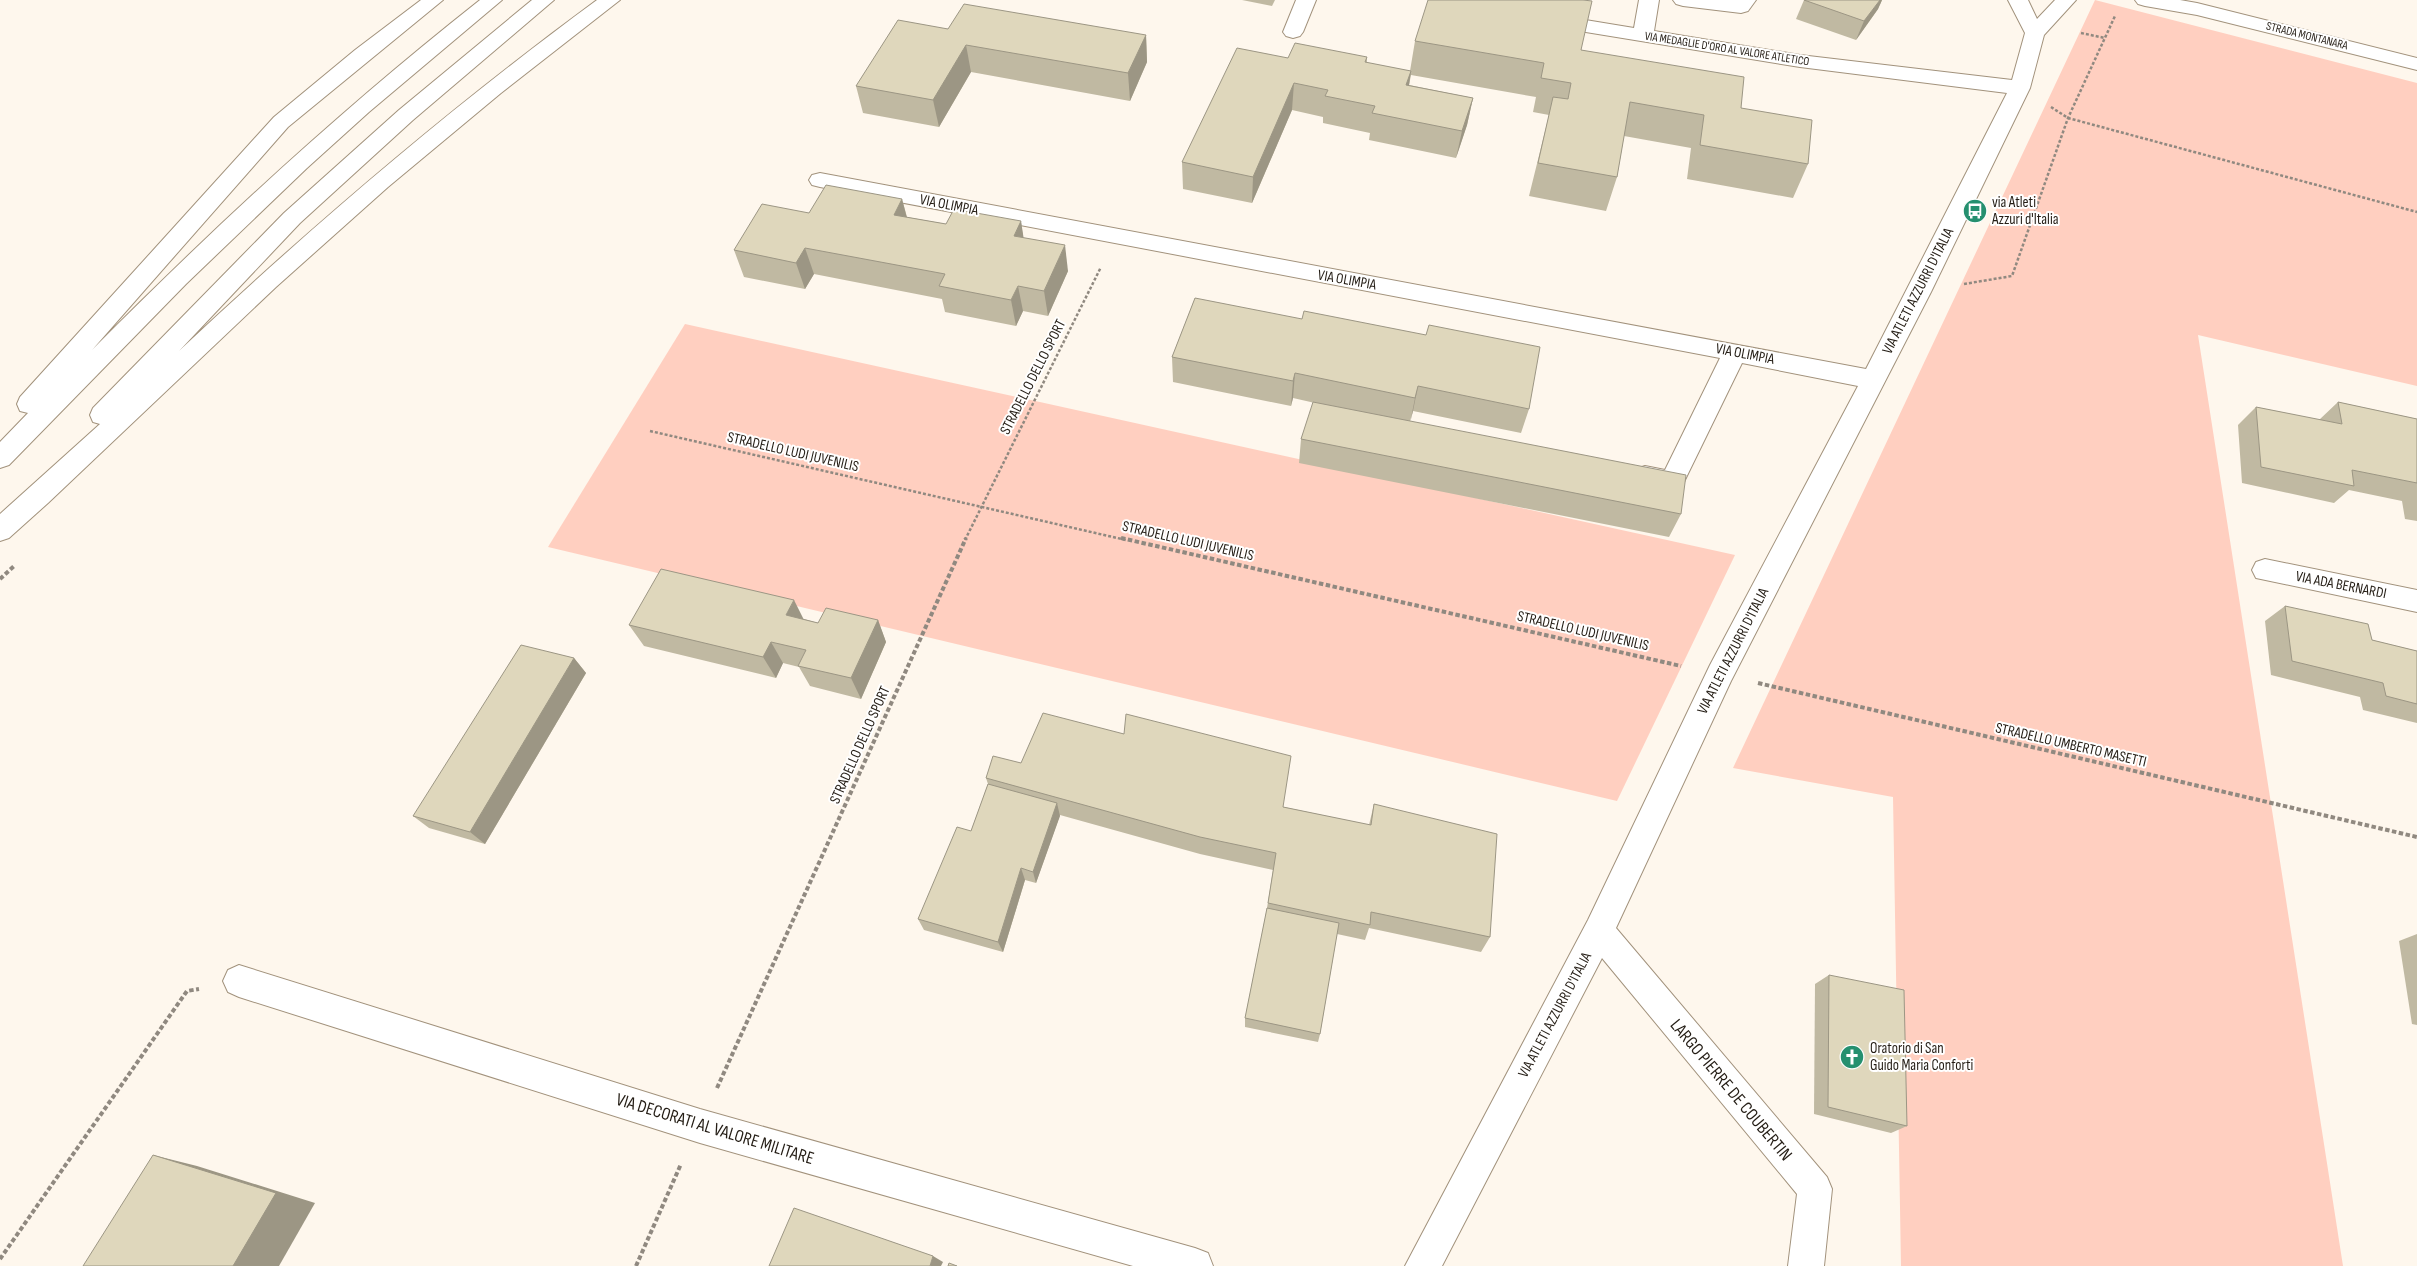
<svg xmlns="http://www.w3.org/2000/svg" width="2417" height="1266" viewBox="0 0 2417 1266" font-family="'Sofia Sans Condensed',sans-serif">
  <rect width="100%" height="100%" fill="#fef7ed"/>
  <g fill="#ffcfc0">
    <path d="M2095,0L2417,83V386L2198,335L2343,1266H1901L1893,797L1733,768Z"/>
    <path d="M685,324L1735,555L1617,801L548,547Z"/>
  </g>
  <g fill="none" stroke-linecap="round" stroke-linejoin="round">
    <g stroke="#a2927c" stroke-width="2">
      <g id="minor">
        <path d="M1296,0H1316L1303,32L1300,36L1293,38L1286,36L1283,32Z"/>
        <path d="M1639,0H1659L1654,31L1800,55L2012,80L2025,33L2008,0H2028L2037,19L2055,0H2076L2044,35L2030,88L1931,292L1731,681L1616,928L1827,1177L1832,1189L1824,1266H1788L1797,1194L1602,958L1442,1266H1405L1588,920L1710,665L1858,386L1742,363L1681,488C1667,493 1650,488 1636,483L1632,476L1636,469L1645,466L1665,470L1720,358L820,187L812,185L809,180L812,175L820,173L1866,369L2007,93L1800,67L1549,26L1542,24L1539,20L1542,16L1549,14L1634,28Z"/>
        <path d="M1673,0H1756L1748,11L1741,13L1683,6L1676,4Z"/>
        <path d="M2265,559L2417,590V612L2256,578L2252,570L2256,562Z"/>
        <path d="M239,965L700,1109L1195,1248L1208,1253L1213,1266H1133L700,1143L239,997L228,992L223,981L228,970Z"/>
      </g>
    </g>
    <g stroke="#a2927c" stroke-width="2">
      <path id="tertiary" d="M2135,0H2180L2197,3L2417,58V70L2197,15L2145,6L2138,4Z"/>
    </g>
    <g stroke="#a2927c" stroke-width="2">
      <g id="trunk">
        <path d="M421,0H443L288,127L92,350C215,226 343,108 480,0H502L369,112L307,168L186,284L9,465L0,468V442L28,413L20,411L17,404L20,397L274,117L355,50Z"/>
        <path d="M532,0H554L413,120L300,223L179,351C312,226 450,108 597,0H620L501,93L388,187L276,287L48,503L9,538L0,541V514L100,424L93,422L90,415L93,408L284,213L399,110Z"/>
      </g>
    </g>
    <g stroke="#908980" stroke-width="2.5" stroke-dasharray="3 2" stroke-linecap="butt">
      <path d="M2081,33L2105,38"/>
      <path d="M2051,107L2068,118L2417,212"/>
      <path d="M1964,284L2012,276L2068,118L2115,16"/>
      <path d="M650,431L1126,540"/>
      <path d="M965,540L1101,267"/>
    </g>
    <g stroke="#908980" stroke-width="4" stroke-dasharray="4.5 2.5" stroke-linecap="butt">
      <path d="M1121,538L1681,666"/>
      <path d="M0,579L14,566"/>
      <path d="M1758,683L2417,837"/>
      <path d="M717,1088L966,538"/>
      <path d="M0,1259L187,991L199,989"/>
      <path d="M636,1266L681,1164"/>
    </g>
    <use href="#minor" fill="#fff" fill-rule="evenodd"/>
    <use href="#tertiary" fill="#fff" fill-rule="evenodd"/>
    <use href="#trunk" fill="#fff" fill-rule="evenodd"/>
  </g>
  <g fill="#c0b9a2">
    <path d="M1242,0H1275L1272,6Z"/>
    <path d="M1804,0H1882L1878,9L1856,40L1796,19Z"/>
    <path d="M948,29L1146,35L1147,62L1130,101L971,72L939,127L863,113L856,86Z"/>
    <path d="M1415,41L1581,50L1741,108L1808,164L1793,198L1687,179L1691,148L1624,136L1617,177L1606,211L1529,196L1549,115L1533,112L1536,97L1411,75L1409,85L1473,98L1467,125L1456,158L1369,140L1370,133L1323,123V117L1292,110L1252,203L1183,189L1182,162L1288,58L1367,57V63L1410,71Z"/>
    <path d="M902,199L907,217L946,224L1021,221L1023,238L1068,271L1048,316L1023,311L1016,326L945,312L942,299L814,274L805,289L744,277L734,250L809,213Z"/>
    <path d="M1195,298L1529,409L1521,433L1413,411L1410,421L1681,514L1669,537L1299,463L1301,439L1315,403L1293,398L1291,406L1173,382L1172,357Z"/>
    <path d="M2338,402L2417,419V521L2405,519L2402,501L2349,490L2334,503L2242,483L2238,425L2256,407L2319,420Z"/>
    <path d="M2285,606L2372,640L2417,651V723L2363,710L2360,697L2271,675L2265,621Z"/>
    <path d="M804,619L818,623L878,620L886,642L861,699L810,686L799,667L783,663L776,678L644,646L629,625Z"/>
    <path d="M574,658L586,673L485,844L429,828L413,816Z"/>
    <path d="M1021,763L1284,807L1369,825L1374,804L1490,937L1481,952L1369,928L1365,940L1337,934L1320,1034L1318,1042L1245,1027V1018L1267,908L1273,870L1200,854L1060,815L1036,883L1025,880L1003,952L924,930L918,919L971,831L988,784L986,778Z"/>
    <path d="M2417,934V1025L2412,1024L2399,941Z"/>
    <path d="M1829,975L1907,1126L1891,1133L1814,1114L1815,984Z"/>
  </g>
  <g fill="#9c9684">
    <path d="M1880,0H1882L1878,9L1856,40L1864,21Z"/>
    <path d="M1146,35L1147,62L1130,101L1128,73Z"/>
    <path d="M966,45L971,72L939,127L933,100Z"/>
    <path d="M1411,71L1407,99L1406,85Z"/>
    <path d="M1294,83L1292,110L1252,203L1253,177Z"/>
    <path d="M1473,98L1467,125L1456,158L1462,131Z"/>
    <path d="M902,199L909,226L894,215Z"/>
    <path d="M1021,221L1025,247L1014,236Z"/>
    <path d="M1065,245L1068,271L1048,316L1044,291Z"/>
    <path d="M805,248L814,274L805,289L796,263Z"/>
    <path d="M1018,286L1023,311L1016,326L1011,300Z"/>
    <path d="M1295,373L1293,398L1291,406L1293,381Z"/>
    <path d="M1418,386L1413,411L1410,423L1415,398Z"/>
    <path d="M794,600L805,622L786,615Z"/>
    <path d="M878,620L886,642L861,699L851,678Z"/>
    <path d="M771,642L783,663L776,678L763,657Z"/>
    <path d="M574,658L586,673L485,844L470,832Z"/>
    <path d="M1057,803L1060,816L1036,883L1033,872Z"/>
    <path d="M1021,868L1025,880L1003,952L998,942Z"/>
    <path d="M153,1155L197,1166L315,1203L279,1266H233Z"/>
    <path d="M933,1256L943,1262L941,1266H930Z"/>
  </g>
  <g fill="#dfd7bc" stroke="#9c9684">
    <path d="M1428,0H1583L1592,1L1581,50L1744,77L1741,108L1812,120L1808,164L1700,145L1704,115L1630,102L1617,177L1538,163L1553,97L1568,99L1571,83L1541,78L1544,63L1415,41Z"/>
    <path d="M1804,0H1880L1864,21Z"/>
    <path d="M964,4L1146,35L1128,73L966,45L933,100L856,86L898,20L948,29Z"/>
    <path d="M1295,43L1367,57L1365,62L1411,71L1406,85L1473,98L1462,131L1372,113L1375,106L1325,96L1328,90L1294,83L1253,177L1182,162L1237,48L1288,58Z"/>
    <path d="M826,185L902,199L894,215L946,224L954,209L1021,221L1014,236L1065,245L1044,291L1018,286L1011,300L939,286L945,274L805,248L796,263L734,250L762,204L809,213Z"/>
    <path d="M1195,298L1302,319L1304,311L1426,335L1429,325L1540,347L1529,409L1418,386L1415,398L1295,373L1293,381L1172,357Z"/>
    <path d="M1313,402L1686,475L1681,514L1301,439Z"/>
    <path d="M2338,402L2417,419V483L2352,470L2354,486L2261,467L2256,407L2342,424Z"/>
    <path d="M661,569L794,600L786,615L818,623L826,608L878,620L851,678L798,666L806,650L771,642L763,657L629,625Z"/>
    <path d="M2285,606L2368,624L2372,640L2417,651V704L2386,696L2383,683L2292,661Z"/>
    <path d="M521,645L574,658L470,832L413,816Z"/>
    <path d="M1043,713L1124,734L1126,714L1291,756L1283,807L1371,825L1374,804L1497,834L1490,937L1371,912L1370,925L1268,903L1276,853L1200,837L986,778L993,756L1021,763Z"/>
    <path d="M988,784L1057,803L1033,872L1021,868L998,942L918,919L957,827L971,831Z"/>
    <path d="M1267,908L1339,923L1320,1034L1245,1018Z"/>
    <path d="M1829,975L1904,990L1907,1126L1828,1107Z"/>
    <path d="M153,1155L276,1193L233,1266H83Z"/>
    <path d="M794,1208L933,1256L930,1266H769Z"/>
    <path d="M949,1263L957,1266H948Z"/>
  </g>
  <defs>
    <g id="bus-disc" transform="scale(1.25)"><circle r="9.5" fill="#25906f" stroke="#fff"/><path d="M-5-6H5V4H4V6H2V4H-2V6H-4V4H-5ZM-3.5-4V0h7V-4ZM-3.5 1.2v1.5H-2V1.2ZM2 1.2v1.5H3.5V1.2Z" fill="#fff"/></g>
    <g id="church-disc" transform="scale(1.25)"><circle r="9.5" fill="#25906f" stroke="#fff"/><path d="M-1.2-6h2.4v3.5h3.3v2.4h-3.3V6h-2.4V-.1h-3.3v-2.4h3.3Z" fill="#fff"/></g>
  </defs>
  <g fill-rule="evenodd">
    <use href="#bus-disc" x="1975" y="211"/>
    <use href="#church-disc" x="1852" y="1057"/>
  </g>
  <g text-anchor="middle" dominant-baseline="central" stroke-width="4" stroke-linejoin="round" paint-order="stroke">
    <g font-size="12" fill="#241d15" stroke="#fff">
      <text transform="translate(2307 36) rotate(14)">STRADA MONTANARA</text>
      <text transform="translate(1727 49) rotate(9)">VIA MEDAGLIE D'ORO AL VALORE ATLETICO</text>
    </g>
    <g font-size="15" fill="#241d15" stroke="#fff" text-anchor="start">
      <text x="1992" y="202">via Atleti<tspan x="1992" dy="17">Azzuri d'Italia</tspan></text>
      <text x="1870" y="1048">Oratorio di San<tspan x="1870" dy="17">Guido Maria Conforti</tspan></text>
    </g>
    <g font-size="15" fill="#241d15" stroke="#fff">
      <text transform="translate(949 205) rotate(11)">VIA OLIMPIA</text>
      <text transform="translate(1347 280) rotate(10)">VIA OLIMPIA</text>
      <text transform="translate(1918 291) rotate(-63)">VIA ATLETI AZZURRI D'ITALIA</text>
      <text transform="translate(1745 354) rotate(11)">VIA OLIMPIA</text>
      <text transform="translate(1033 377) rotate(-63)">STRADELLO DELLO SPORT</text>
      <text transform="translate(793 452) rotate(13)">STRADELLO LUDI JUVENILIS</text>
      <text transform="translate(1188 541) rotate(13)">STRADELLO LUDI JUVENILIS</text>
      <text transform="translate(2341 585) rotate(11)">VIA ADA BERNARDI</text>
      <text transform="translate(1583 631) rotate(13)">STRADELLO LUDI JUVENILIS</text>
      <text transform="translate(1733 651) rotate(-63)">VIA ATLETI AZZURRI D'ITALIA</text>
      <text transform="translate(860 745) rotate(-66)">STRADELLO DELLO SPORT</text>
      <text transform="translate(2071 745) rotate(13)">STRADELLO UMBERTO MASETTI</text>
      <text transform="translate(1555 1015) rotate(-62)">VIA ATLETI AZZURRI D'ITALIA</text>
    </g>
    <g font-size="18" fill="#241d15" stroke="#fff">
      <text transform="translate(1731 1090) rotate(50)">LARGO PIERRE DE COUBERTIN</text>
      <text transform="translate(715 1129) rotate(17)">VIA DECORATI AL VALORE MILITARE</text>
    </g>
  </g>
</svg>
